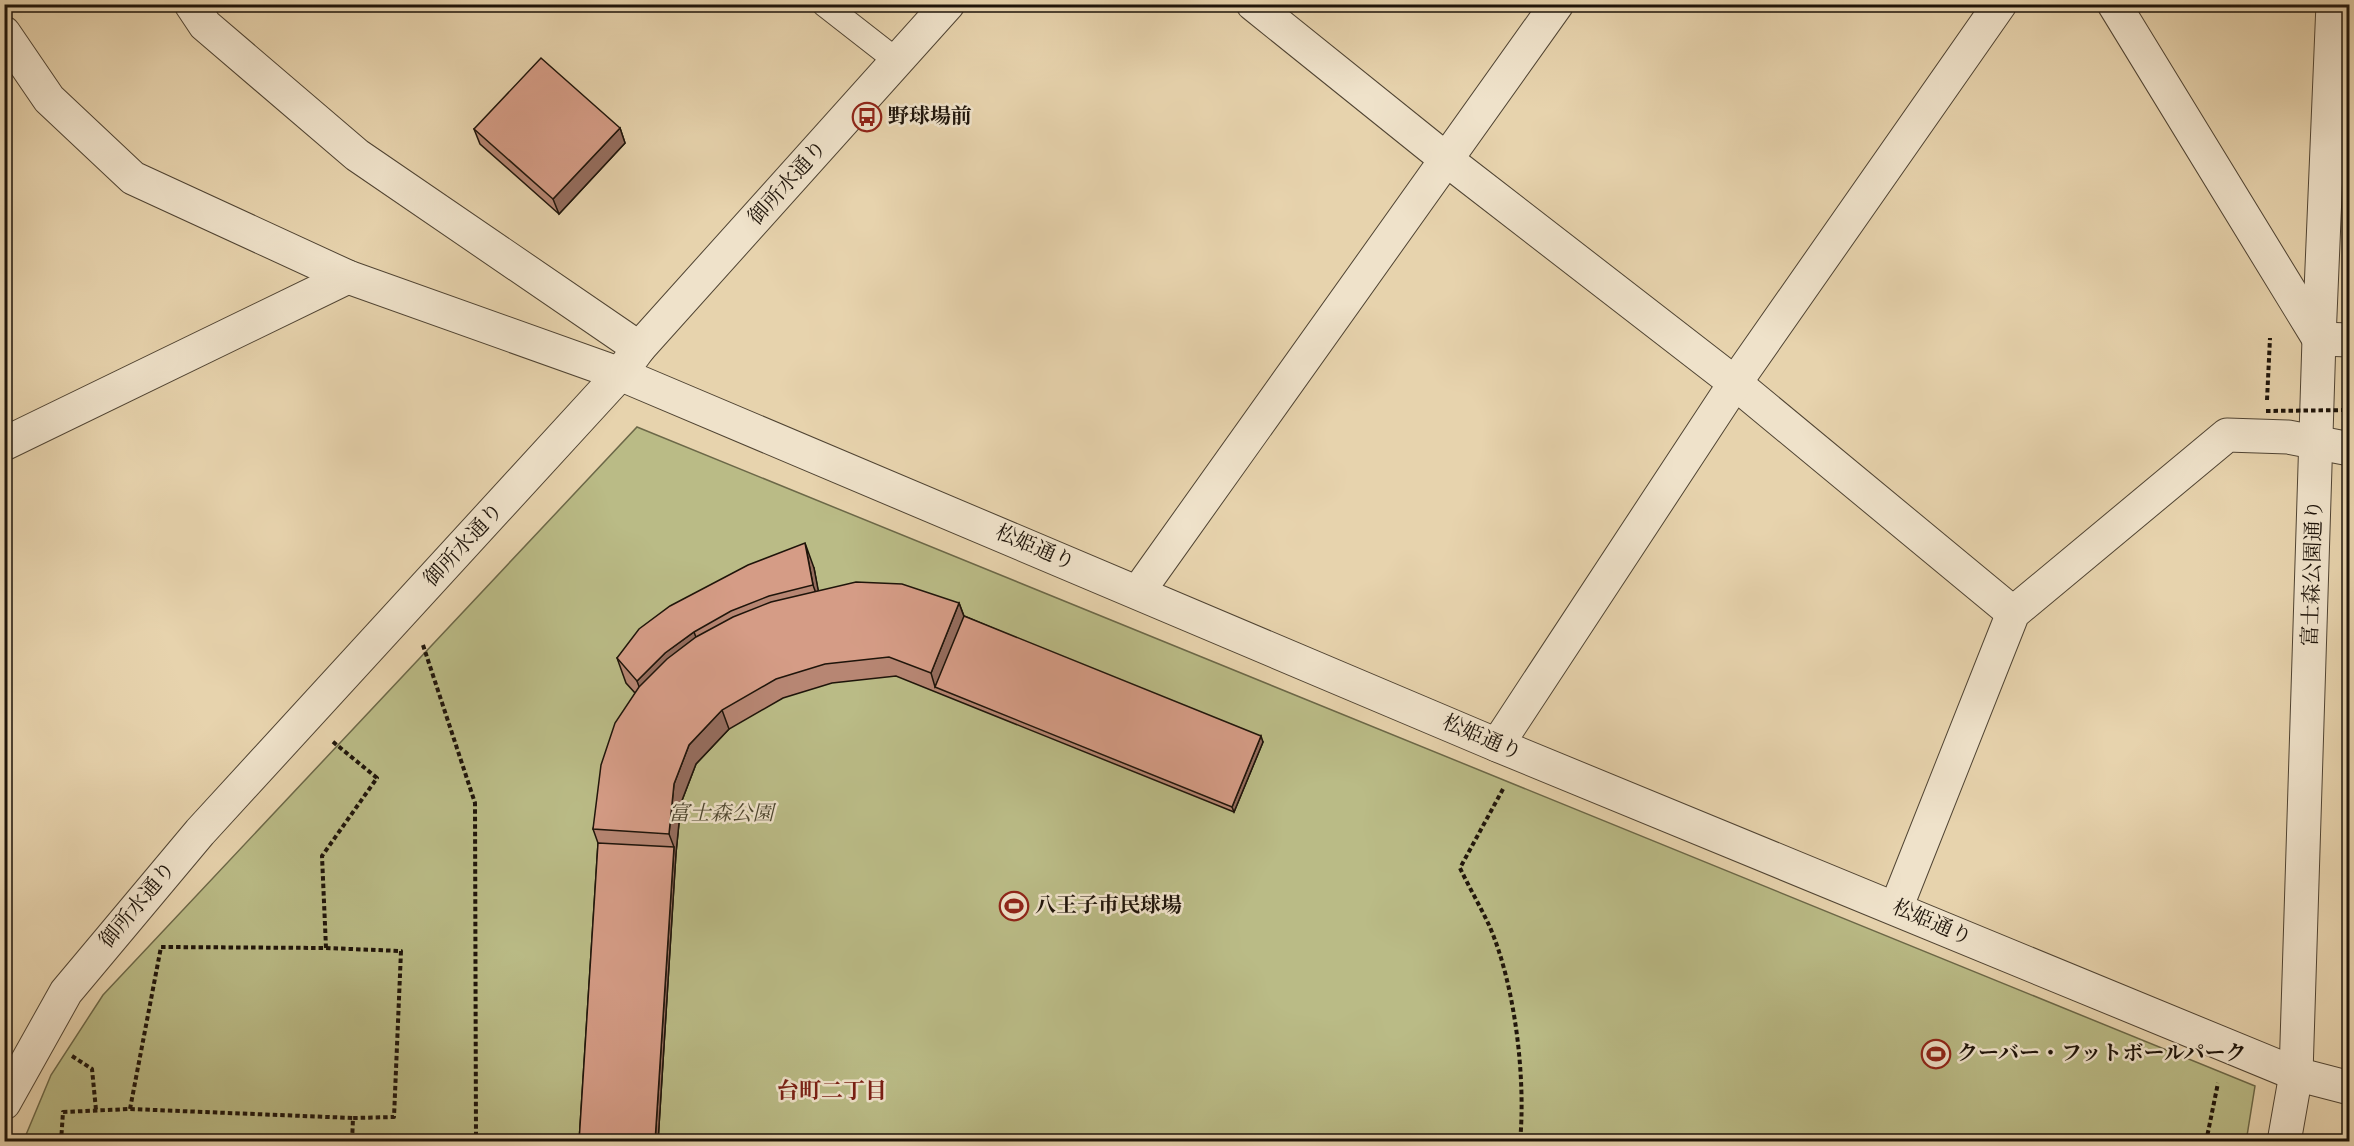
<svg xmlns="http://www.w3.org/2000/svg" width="2354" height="1146" viewBox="0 0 2354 1146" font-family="'Libre Bodoni','Noto Serif JP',serif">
  <rect width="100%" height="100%" fill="#e7d3ad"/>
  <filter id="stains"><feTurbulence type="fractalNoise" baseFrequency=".00333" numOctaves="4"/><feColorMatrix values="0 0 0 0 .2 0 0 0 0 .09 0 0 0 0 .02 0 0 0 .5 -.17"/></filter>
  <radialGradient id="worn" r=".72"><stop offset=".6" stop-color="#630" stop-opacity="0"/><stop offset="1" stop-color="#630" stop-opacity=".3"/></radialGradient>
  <path fill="#babb86" stroke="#6c6848" stroke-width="1.5" d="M637,427L2255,1086L2246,1142H23L51,1075L103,995Z"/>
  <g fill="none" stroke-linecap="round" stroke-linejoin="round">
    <g stroke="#504433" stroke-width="26">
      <path id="service" d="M824,4L897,61"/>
    </g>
    <g stroke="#504433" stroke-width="35">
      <g id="minor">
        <path d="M191,4L205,25L357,155L639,348"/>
        <path d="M1253,4L1447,160L1735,383L2013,613"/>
        <path d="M2114,4L2319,339L2350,340"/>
        <path d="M4,33L49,99L133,178L348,277L620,374"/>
        <path d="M4,444L348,277"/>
        <path d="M1138,592L1557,4"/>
        <path d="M1497,745L1735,383L2000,4"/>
        <path d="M1896,908L2013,613L2227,435L2288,437L2350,449"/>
      </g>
    </g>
    <g stroke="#504433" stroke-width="35">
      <g id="tertiary">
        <path d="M620,374L1497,745L2296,1074L2350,1088"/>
        <path d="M4,1103L66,992L200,832L620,374L639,348L948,4"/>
        <path d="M2284,1142L2296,1074L2319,339L2333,4"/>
      </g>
    </g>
    <g stroke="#1e140a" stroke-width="4" stroke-dasharray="4.5 3" stroke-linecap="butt">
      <path d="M2267,400L2270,338"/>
      <path d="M423,645L475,803L476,1142"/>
      <path d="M1503,789L1460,868C1469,887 1480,906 1489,925C1515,984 1526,1078 1520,1142"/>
      <path d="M326,948L322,856L377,778L332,741"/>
      <path d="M72,1056L92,1069L96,1110"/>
      <path d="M130,1109L161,947L326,948L401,951L394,1117L353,1118L352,1142"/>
      <path d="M61,1142L63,1112L130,1109L353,1118"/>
      <path d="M2206,1142L2218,1083"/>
    </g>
    <use href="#service" stroke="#efe2ca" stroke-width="24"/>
    <use href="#minor" stroke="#efe2ca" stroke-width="33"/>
    <use href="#tertiary" stroke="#efe2ca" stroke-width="33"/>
    <path stroke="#1e140a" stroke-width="4" stroke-dasharray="4.5 3" stroke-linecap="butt" d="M2266,411L2350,410"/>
  </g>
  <g fill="#b78673" stroke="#1e140a" stroke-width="1.5">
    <path d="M620,128L625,143L559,214L480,144L474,129Z"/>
    <path d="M814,568L818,591L959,603L964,616L1263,742L1234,812L896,676L832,683L783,698L729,729L696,764L681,803L676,853L658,1142H579L598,843L593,829L635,693L626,683L617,658Z"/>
  </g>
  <g fill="#956d5e" stroke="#1e140a" stroke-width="1.5">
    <path d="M620,128L625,143L559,214L553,199Z"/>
    <path d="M805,543L814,568L822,610L813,585Z"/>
    <path d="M959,603L966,622L935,687L931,673Z"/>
    <path d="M694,632L703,656L646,706L637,681L665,653Z"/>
    <path d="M722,710L729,729L696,764L681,803L676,853L658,1142H655L674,847L669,834L674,784L689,745Z"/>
    <path d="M1261,736L1263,742L1234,812L1232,807Z"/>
  </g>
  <g fill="#d59c86" stroke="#1e140a" stroke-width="1.5">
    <path d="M541,58L620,128L553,199L474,129Z"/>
    <path d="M805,543L813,585L769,596L731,611L694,632L665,653L637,681L617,658L639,629L670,606L748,565Z"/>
    <path d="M856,582L902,584L959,603L931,673L889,657L825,664L776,679L722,710L689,745L674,784L669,834L593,829L601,765L615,723L639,687L667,659L696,637L733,617L771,602Z"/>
    <path d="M964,616L1261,736L1232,807L935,687Z"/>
    <path d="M598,843L674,847L655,1142H579Z"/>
  </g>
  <defs>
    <g id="bus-ring" transform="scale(1.5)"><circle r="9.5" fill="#efe2ca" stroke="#8f2418" stroke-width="1.5"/><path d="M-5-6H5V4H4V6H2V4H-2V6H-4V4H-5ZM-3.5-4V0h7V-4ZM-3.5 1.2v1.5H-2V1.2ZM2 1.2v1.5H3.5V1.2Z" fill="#8f2418"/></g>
    <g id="stadium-ring" transform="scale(1.5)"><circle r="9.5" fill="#efe2ca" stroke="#8f2418" stroke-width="1.5"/><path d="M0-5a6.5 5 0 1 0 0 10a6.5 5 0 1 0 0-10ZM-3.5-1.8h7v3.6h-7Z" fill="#8f2418"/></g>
  </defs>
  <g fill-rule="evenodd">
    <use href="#bus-ring" x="867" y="117"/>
    <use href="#stadium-ring" x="1014" y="906"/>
    <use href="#stadium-ring" x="1936" y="1054"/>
  </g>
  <g text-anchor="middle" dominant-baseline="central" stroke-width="5" stroke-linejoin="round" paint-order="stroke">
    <g font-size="21" font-weight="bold" fill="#1e140a" stroke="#efe2ca" text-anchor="start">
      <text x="888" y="117">野球場前</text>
      <text x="1035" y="906">八王子市民球場</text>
      <text x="1957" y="1054">クーバー・フットボールパーク</text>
    </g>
    <g font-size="21" fill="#1e140a" stroke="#efe2ca">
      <text transform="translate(788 183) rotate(-48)">御所水通り</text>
      <text transform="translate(464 545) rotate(-47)">御所水通り</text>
      <text transform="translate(1035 548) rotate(23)">松姫通り</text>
      <text transform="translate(2313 573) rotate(-88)">富士森公園通り</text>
      <text transform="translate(1482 738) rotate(23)">松姫通り</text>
      <text transform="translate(138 905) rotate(-50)">御所水通り</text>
      <text transform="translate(1932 923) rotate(23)">松姫通り</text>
    </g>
    <g font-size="21" font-style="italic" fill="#4d462f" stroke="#efe2ca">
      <text x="721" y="814">富士森公園</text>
    </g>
    <g font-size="22" font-weight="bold" fill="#7a1f14" stroke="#efe2ca">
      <text x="832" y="1091">台町二丁目</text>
    </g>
  </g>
  <rect width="2354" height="1146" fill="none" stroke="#e7d3ad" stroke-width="24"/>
  <rect x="6" y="6" width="2342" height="1134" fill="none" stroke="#1e140a" stroke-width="3"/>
  <rect x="12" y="12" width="2330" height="1122" fill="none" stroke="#1e140a" stroke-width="1.5"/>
  <rect width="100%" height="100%" filter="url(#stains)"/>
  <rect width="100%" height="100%" fill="url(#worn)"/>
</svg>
